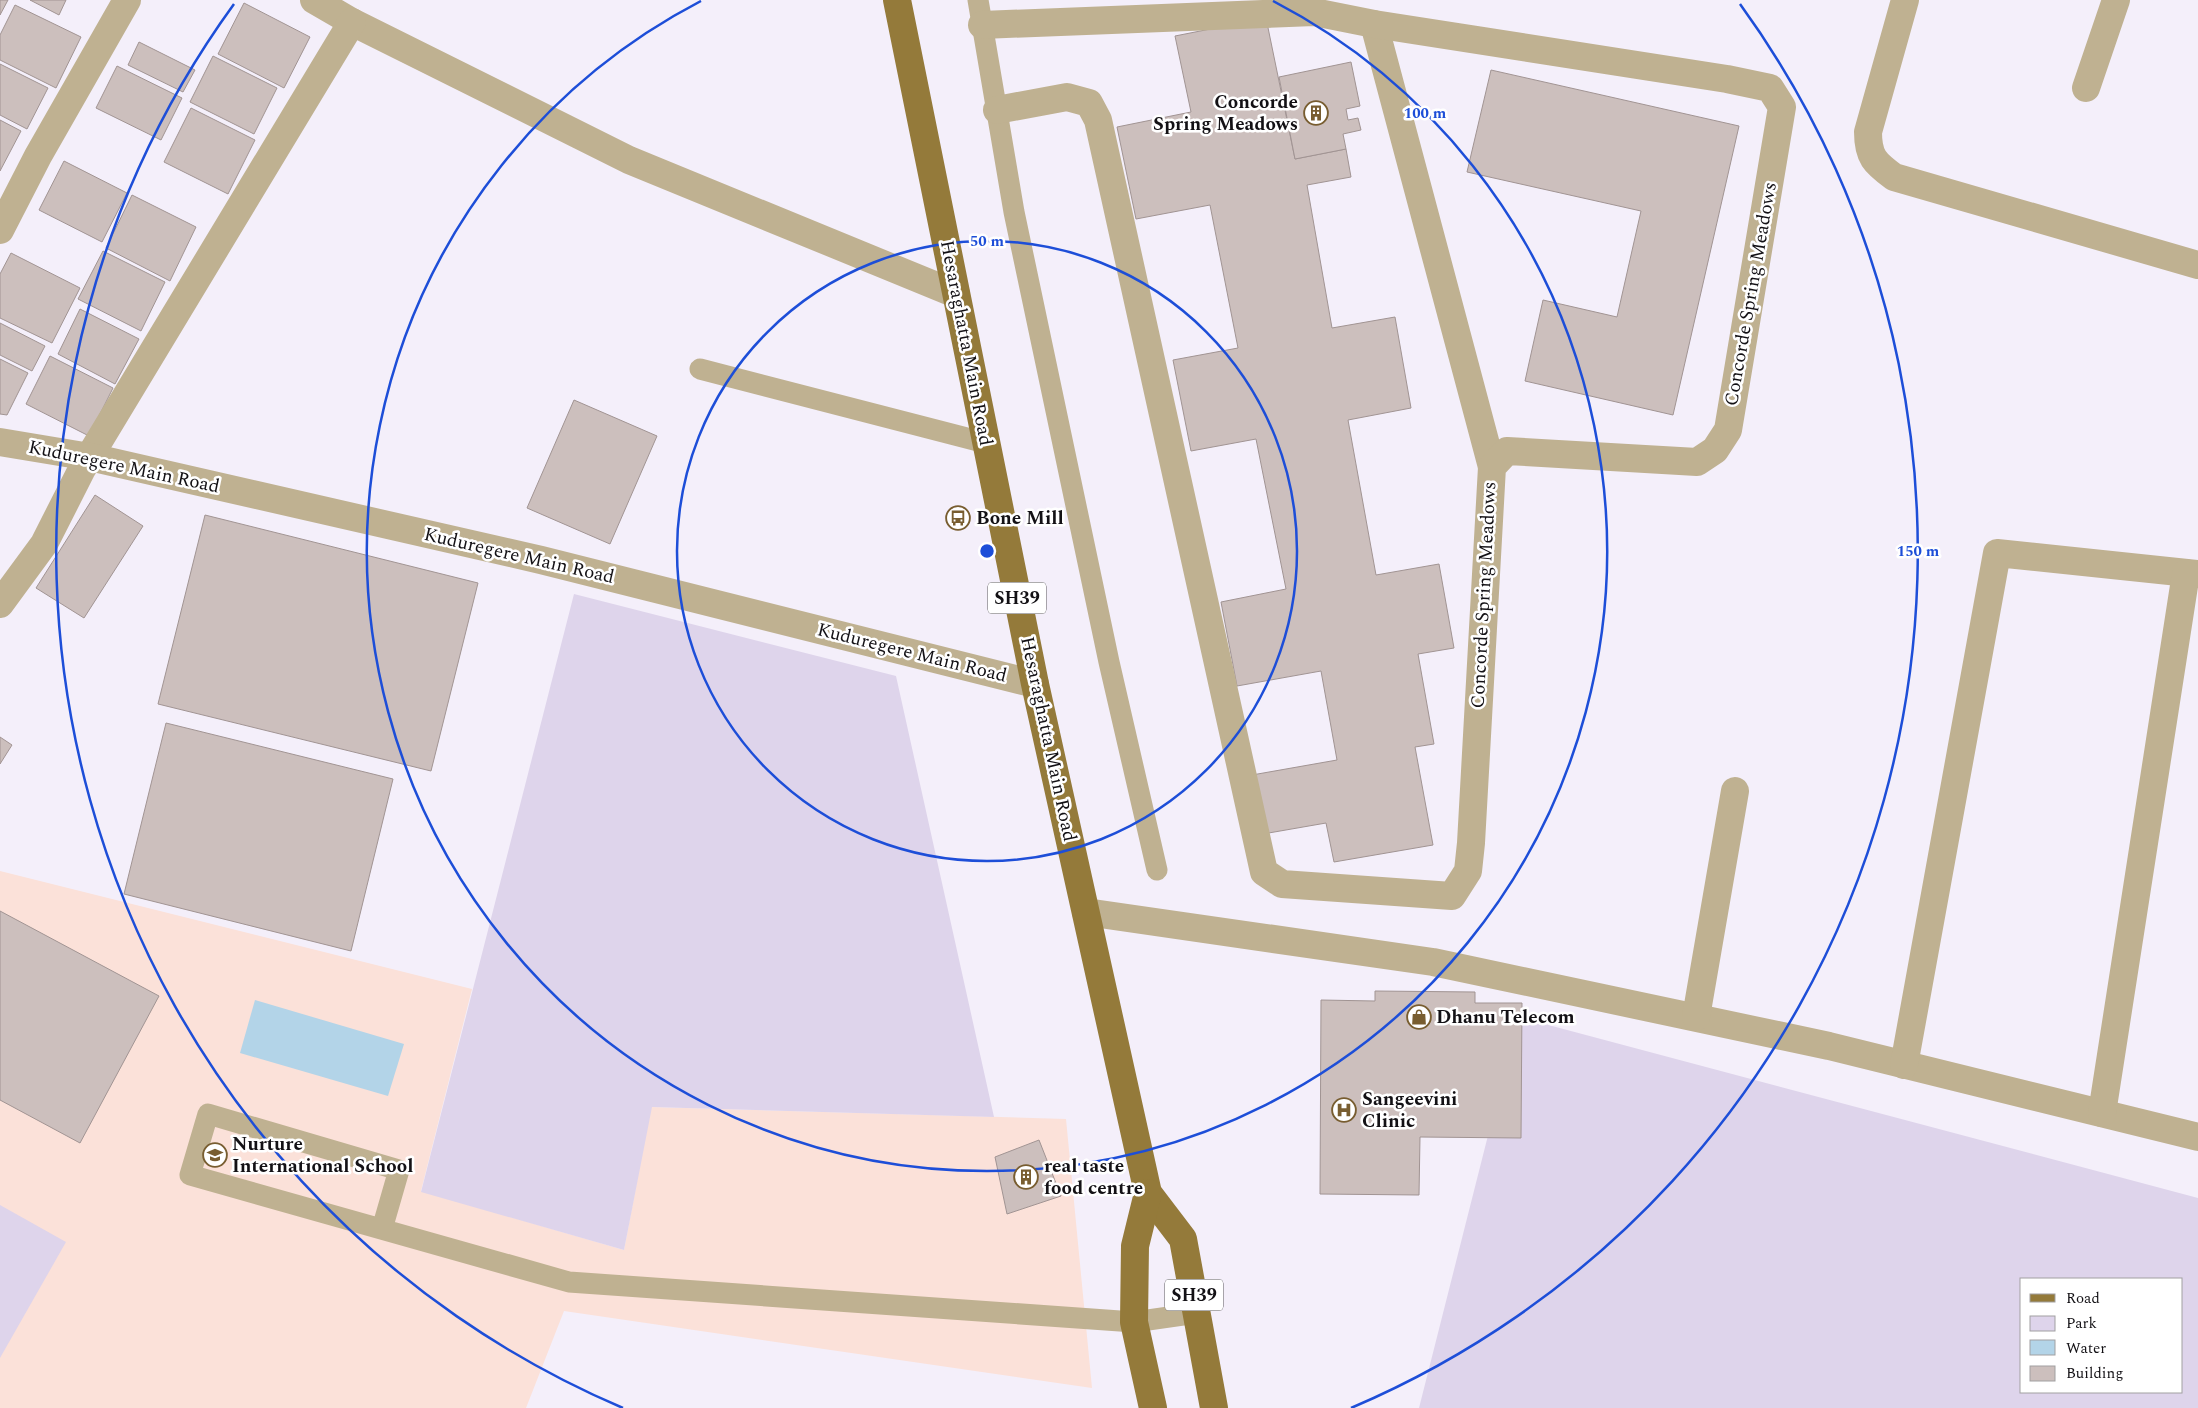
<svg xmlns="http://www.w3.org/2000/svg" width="2198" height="1408" viewBox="0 0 2198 1408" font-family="Spectral,serif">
  <rect width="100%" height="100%" fill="#f4effa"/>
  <path fill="#fbe1d9" d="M0,871L472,989L421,1191L624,1250L651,1107L1066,1119L1092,1388L564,1311L526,1408H0Z"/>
  <g fill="#ded4eb" fill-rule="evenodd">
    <path d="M574,594L896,676L994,1117L652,1107L624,1250L421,1192Z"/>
    <path d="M1518,1017L2198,1198V1408H1419ZM2022,1279H2182V1392H2022Z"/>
    <path d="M0,1205L66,1242L0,1358Z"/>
  </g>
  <path fill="#b3d4e8" d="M255,1000L404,1044L388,1096L240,1053Z"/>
  <g fill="#ccbfbd" stroke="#a19493">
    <path d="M0,0H8L0,15Z"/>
    <path d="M30,0H66L59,15Z"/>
    <path d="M244,3L310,37L284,88L218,54Z"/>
    <path d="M15,5L81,37L56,88L0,60V35Z"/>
    <path d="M1266,18L1295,159L1346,149L1351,177L1307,185L1332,328L1395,317L1411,408L1348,420L1376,575L1439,564L1454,648L1418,654L1434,744L1415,747L1433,845L1334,862L1326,823L1263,834L1252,775L1337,760L1321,671L1237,686L1221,602L1286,589L1256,439L1191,451L1173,360L1238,348L1210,205L1136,219L1117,127L1191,112L1175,36Z"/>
    <path d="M139,42L195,70L183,92L128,65Z"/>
    <path d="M213,56L277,88L254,134L190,102Z"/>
    <path d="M1351,62L1360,106L1346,109L1348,120L1358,118L1361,130L1343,134L1346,149L1295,159L1279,77Z"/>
    <path d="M0,64L48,88L27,129L0,115Z"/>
    <path d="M117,66L182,98L161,140L96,108Z"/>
    <path d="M1491,70L1739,126L1673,415L1525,381L1543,300L1617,317L1641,211L1467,172Z"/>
    <path d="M191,108L255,140L228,194L164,162Z"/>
    <path d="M0,120L21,131L0,171Z"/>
    <path d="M64,161L127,193L102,242L39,210Z"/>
    <path d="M132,195L196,227L170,281L106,248Z"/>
    <path d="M103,251L165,282L141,331L78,299Z"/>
    <path d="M11,253L80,288L52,343L0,318V274Z"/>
    <path d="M80,309L139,339L115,384L58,354Z"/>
    <path d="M0,323L45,346L32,371L0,355Z"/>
    <path d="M50,356L113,388L89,436L26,404Z"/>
    <path d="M0,359L28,373L7,415L0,414Z"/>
    <path d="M574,400L657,436L610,544L527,508Z"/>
    <path d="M95,495L143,526L84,618L36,588Z"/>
    <path d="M205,515L478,583L431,771L158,704Z"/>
    <path d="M166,723L393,779L351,951L124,894Z"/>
    <path d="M0,737L12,745L0,764Z"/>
    <path d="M0,911L159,996L80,1143L0,1100Z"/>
    <path d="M1375,991L1475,992V1003H1522L1521,1138L1420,1137L1419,1195L1320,1194L1321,1000L1375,1001Z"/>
    <path d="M1039,1140L1061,1196L1007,1214L995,1157Z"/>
  </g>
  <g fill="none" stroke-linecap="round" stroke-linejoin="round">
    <g stroke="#bfb191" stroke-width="21">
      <path d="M978,0L1014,212L1109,662L1157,870"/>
      <path d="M700,369L986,443"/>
      <path d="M382,1229L399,1170L208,1114L190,1175L569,1282L1134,1322L1197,1313"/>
    </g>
    <g stroke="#bfb191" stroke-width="28">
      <path d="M314,0L352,22L629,160L956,294"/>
      <path d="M1905,0L1868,132C1868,157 1875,163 1894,177L2198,265"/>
      <path d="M1374,24L1492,467"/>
      <path d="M982,25L1314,12L1374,24L1727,79L1770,88L1782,107L1728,430L1715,450L1697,462L1507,451L1492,467L1471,843L1468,871L1452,896L1282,884L1264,872L1098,120L1089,103L1067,97L997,110"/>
      <path d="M2086,88L2116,0"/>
      <path d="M0,230L38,156L127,0"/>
      <path d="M0,604L44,544L82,469L352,22"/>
      <path d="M1086,912L1433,962L1829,1046L2198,1137"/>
      <path d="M1696,1017L1735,791"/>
      <path d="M1904,1065L1997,553L2198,574"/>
      <path d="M2102,1113L2186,573"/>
    </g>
    <path stroke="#bfb191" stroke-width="28" d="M0,442L90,457L541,560L1035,684"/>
    <g stroke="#947a3a" stroke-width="28">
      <path d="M897,0L1035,684L1148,1193L1183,1239L1214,1408"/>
      <path d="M1148,1193L1135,1246L1134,1322L1153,1408"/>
    </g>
  </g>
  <g fill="none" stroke="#1d4ed8" stroke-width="2.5">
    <circle cx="987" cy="551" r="310"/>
    <path d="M1273 1A620 620 0 1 1 701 1"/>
    <path d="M623 1408A931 931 0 0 1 234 4M1740 4A931 931 0 0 1 1351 1408"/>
  </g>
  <defs>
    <g id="building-ring" transform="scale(1.25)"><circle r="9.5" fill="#fff" stroke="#785d30" stroke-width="1.5"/><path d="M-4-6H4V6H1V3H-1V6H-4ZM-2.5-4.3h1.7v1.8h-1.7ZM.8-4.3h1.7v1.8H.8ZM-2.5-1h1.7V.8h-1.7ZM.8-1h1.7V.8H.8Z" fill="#785d30"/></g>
    <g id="bus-ring" transform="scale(1.25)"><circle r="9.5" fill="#fff" stroke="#785d30" stroke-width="1.5"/><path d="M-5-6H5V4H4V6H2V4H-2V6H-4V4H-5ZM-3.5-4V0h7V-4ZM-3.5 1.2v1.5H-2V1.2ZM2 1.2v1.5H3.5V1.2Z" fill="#785d30"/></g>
    <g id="shop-ring" transform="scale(1.25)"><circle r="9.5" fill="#fff" stroke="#785d30" stroke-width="1.5"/><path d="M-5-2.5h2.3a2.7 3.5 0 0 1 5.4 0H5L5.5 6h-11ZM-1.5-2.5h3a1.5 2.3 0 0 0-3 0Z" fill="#785d30"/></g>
    <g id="hospital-ring" transform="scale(1.25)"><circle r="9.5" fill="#fff" stroke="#785d30" stroke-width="1.5"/><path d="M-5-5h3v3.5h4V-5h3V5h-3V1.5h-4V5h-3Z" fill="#785d30"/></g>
    <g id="school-ring" transform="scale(1.25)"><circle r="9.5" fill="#fff" stroke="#785d30" stroke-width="1.5"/><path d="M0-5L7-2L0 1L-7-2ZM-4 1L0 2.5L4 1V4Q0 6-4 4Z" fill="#785d30"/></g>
  </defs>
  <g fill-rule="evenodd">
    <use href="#building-ring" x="1316" y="113"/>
    <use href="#bus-ring" x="958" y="518"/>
    <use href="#shop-ring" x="1419" y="1017"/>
    <use href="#hospital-ring" x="1344" y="1110"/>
    <use href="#school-ring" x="215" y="1155"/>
    <use href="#building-ring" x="1026" y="1177"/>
  </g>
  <g text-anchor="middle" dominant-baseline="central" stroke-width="5" stroke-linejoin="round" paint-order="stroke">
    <g fill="#fff" stroke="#5a585b" stroke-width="1">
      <rect x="988" y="582.5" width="58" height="31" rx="4"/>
      <rect x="1165" y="1279.5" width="58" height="31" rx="4"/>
    </g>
    <g font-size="18" font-weight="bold" fill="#131115">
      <text x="1017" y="598">SH39</text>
      <text x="1194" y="1295">SH39</text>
    </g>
    <g font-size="19" font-weight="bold" fill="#131115" stroke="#fff" text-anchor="start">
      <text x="1298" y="102" text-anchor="end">Concorde<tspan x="1298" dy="22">Spring Meadows</tspan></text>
      <text x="976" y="518">Bone Mill</text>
      <text x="1436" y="1017">Dhanu Telecom</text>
      <text x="1362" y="1099">Sangeevini<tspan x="1362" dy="22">Clinic</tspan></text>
      <text x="232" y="1144">Nurture<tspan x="232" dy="22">International School</tspan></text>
      <text x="1044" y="1166">real taste<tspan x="1044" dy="22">food centre</tspan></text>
    </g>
    <g font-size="19" fill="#131115" stroke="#fff">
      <text transform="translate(1751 294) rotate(-80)">Concorde Spring Meadows</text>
      <text transform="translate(966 343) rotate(79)">Hesaraghatta Main Road</text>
      <text transform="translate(124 467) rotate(12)">Kuduregere Main Road</text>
      <text transform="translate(519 556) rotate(13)">Kuduregere Main Road</text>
      <text transform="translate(1484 595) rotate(-87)">Concorde Spring Meadows</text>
      <text transform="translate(912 653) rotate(14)">Kuduregere Main Road</text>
      <text transform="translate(1048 739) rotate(78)">Hesaraghatta Main Road</text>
    </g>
  </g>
  <circle cx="987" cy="551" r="8" fill="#1d4ed8" stroke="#fff" stroke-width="2.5"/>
  <g font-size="15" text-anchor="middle" font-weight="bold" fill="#1d4ed8" stroke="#fff" stroke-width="5" stroke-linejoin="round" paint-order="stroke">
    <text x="1425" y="118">100 m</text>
    <text x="987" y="246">50 m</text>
    <text x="1918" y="556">150 m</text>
  </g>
  <rect x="2020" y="1278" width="162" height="115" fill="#ffffff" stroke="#a1a0a1"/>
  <rect x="2030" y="1294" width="25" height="8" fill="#947a3a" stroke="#a1a0a1"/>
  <text x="2066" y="1303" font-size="15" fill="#131115">Road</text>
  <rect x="2030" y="1316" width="25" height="15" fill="#ded4eb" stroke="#a1a0a1"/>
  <text x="2066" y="1328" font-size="15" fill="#131115">Park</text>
  <rect x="2030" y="1340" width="25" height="15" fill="#b3d4e8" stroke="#a1a0a1"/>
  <text x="2066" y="1353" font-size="15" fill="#131115">Water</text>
  <rect x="2030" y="1366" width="25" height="15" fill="#ccbfbd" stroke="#a1a0a1"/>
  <text x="2066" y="1378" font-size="15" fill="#131115">Building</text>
</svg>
